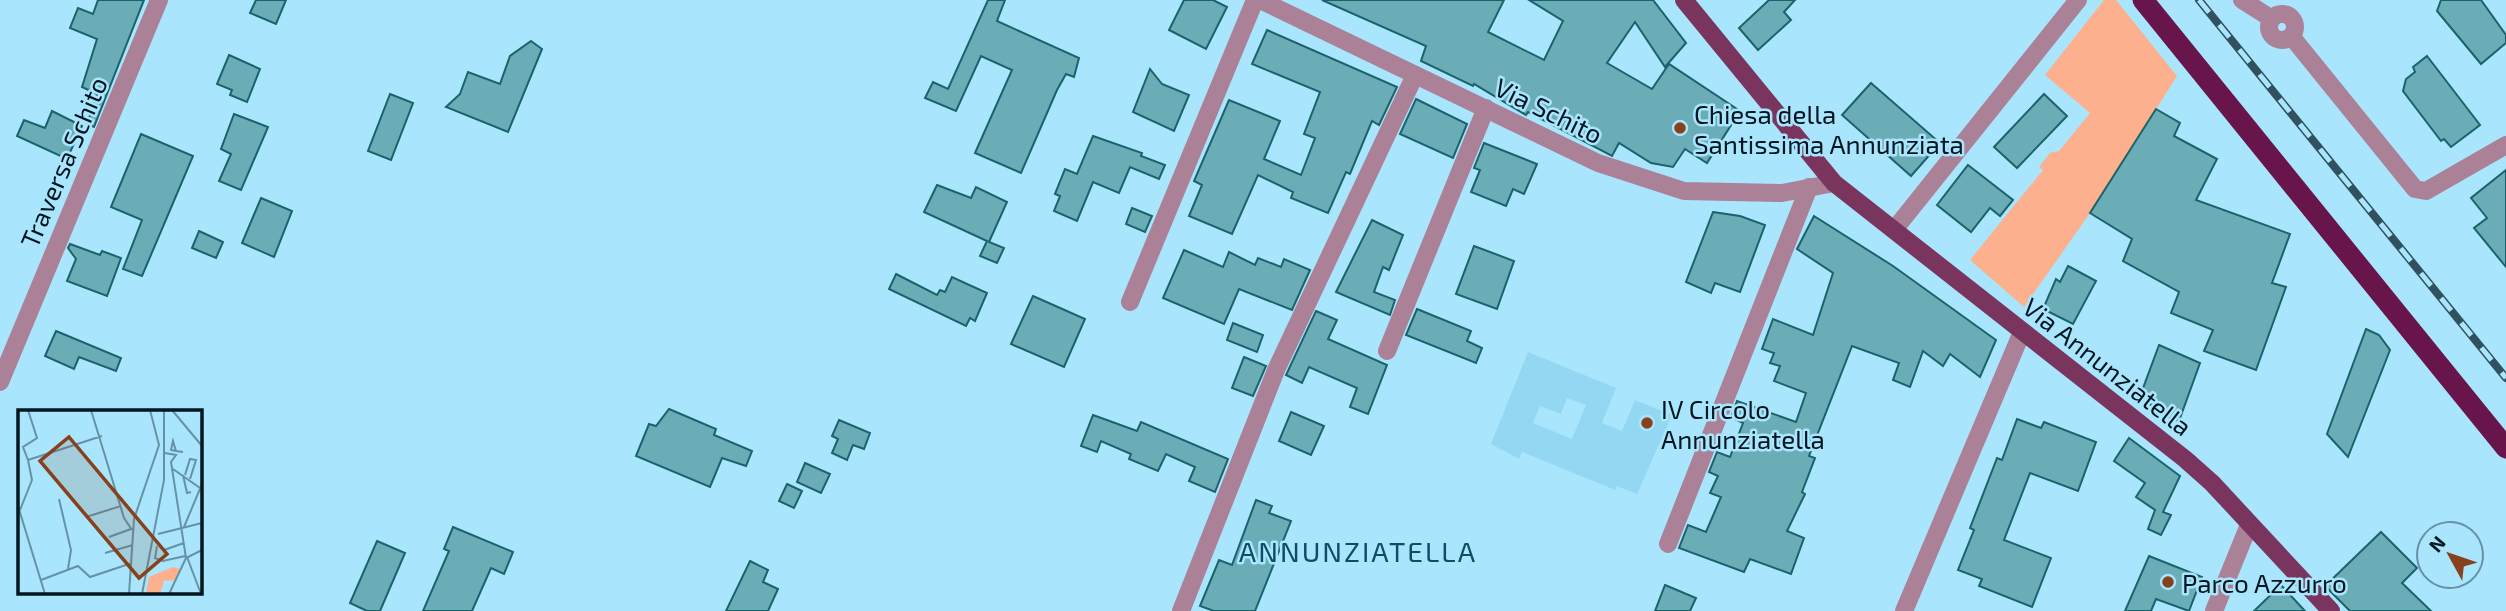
<svg xmlns="http://www.w3.org/2000/svg" width="2506" height="611" viewBox="0 0 2506 611" font-family="'Exo 2',sans-serif">
  <rect width="100%" height="100%" fill="#aae5fe"/>
  <path fill="#94d7f2" fill-rule="evenodd" d="M1528,352L1616,388L1602,423L1622,431L1635,400L1672,415L1637,494L1617,486L1615,490L1522,452L1519,459L1491,444ZM1567,398L1586,405L1572,439L1533,423L1540,406L1561,414Z"/>
  <path fill="#fdb08d" d="M2104,0H2116L2177,76L2090,213L2024,307L1970,260L2043,170L2039,167L2050,153L2059,151L2090,113L2045,75Z"/>
  <g fill="#6aadb6" stroke="#1b636b" stroke-width="2">
    <path d="M98,0H144L94,127L87,124L97,94L82,87L97,39L70,28L78,8L93,14Z"/>
    <path d="M256,0H286L276,24L250,13Z"/>
    <path d="M988,0H1005L997,21L1079,58L1074,77L1066,74L1057,90L1021,173L975,153L1012,70L981,56L956,111L925,98L933,82L948,89Z"/>
    <path d="M1184,0H1213L1227,7L1206,49L1169,30Z"/>
    <path d="M1322,0H1504L1488,32L1544,60L1563,21L1529,0H1653L1686,43L1665,67L1635,22L1607,63L1652,89L1669,64L1740,111L1707,163L1685,149L1673,167L1651,163L1619,143L1612,156L1528,112L1526,115L1474,84L1473,86L1421,61L1426,46Z"/>
    <path d="M1769,0H1795L1784,12L1791,20L1758,50L1739,28Z"/>
    <path d="M2441,0H2481L2506,35V43L2481,64L2437,11Z"/>
    <path d="M1267,30L1397,87L1379,125L1372,121L1350,174L1346,172L1328,213L1291,198L1293,192L1258,175L1232,234L1189,216L1202,185L1194,181L1229,100L1280,121L1264,159L1301,175L1315,138L1304,134L1320,92L1252,64Z"/>
    <path d="M531,41L542,49L508,132L446,107L460,94L468,72L500,84L510,56Z"/>
    <path d="M229,55L260,69L247,102L230,95L232,90L217,84Z"/>
    <path d="M2427,56L2480,125L2451,147L2444,139L2441,141L2403,91L2406,79L2415,72L2413,67Z"/>
    <path d="M1150,69L1162,84L1189,95L1174,131L1133,112Z"/>
    <path d="M1871,83L1940,143L1911,176L1842,115Z"/>
    <path d="M390,94L413,103L391,160L368,151Z"/>
    <path d="M2044,94L2067,116L2017,168L1994,147Z"/>
    <path d="M1416,99L1467,124L1453,158L1400,134Z"/>
    <path d="M2156,109L2180,123L2174,136L2217,159L2196,200L2290,234L2272,283L2286,287L2256,370L2204,351L2213,330L2171,313L2179,292L2123,261L2132,239L2090,213Z"/>
    <path d="M52,111L82,126L67,159L17,136L24,120L45,128Z"/>
    <path d="M234,114L268,127L241,190L219,181L231,154L221,149Z"/>
    <path d="M141,134L193,156L142,276L123,269L142,220L111,207Z"/>
    <path d="M1093,136L1142,153L1141,156L1165,165L1159,179L1130,167L1119,193L1093,182L1077,221L1054,211L1060,196L1055,194L1065,169L1077,174Z"/>
    <path d="M1484,143L1537,164L1524,194L1513,189L1506,206L1471,192L1480,170L1474,168Z"/>
    <path d="M1968,165L2013,200L2000,216L1990,208L1971,232L1937,205Z"/>
    <path d="M2506,170V267L2474,228L2487,218L2471,198Z"/>
    <path d="M937,185L971,198L976,187L1007,202L989,242L1004,248L997,263L980,256L987,241L924,212Z"/>
    <path d="M261,198L292,211L274,257L242,243Z"/>
    <path d="M1132,208L1152,216L1145,232L1126,224Z"/>
    <path d="M1713,212L1740,216L1765,225L1740,292L1715,283L1711,293L1686,282Z"/>
    <path d="M1814,216L1893,266L1996,340L1980,377L1950,354L1943,366L1923,351L1910,387L1893,380L1899,363L1852,346L1809,456L1815,458L1802,492L1805,494L1787,531L1804,538L1791,574L1750,559L1744,572L1679,548L1688,525L1706,532L1721,497L1710,493L1718,476L1709,472L1717,452L1730,457L1743,423L1731,417L1737,401L1796,422L1806,393L1774,381L1780,366L1770,363L1774,353L1762,349L1773,319L1813,335L1833,273L1797,249Z"/>
    <path d="M1372,220L1403,235L1389,270L1383,267L1374,292L1395,300L1390,315L1336,292Z"/>
    <path d="M199,231L223,242L216,258L192,248Z"/>
    <path d="M70,244L100,255L102,251L121,258L107,296L67,281L76,259L68,248Z"/>
    <path d="M1474,246L1514,261L1497,309L1456,294Z"/>
    <path d="M1184,250L1223,267L1229,252L1255,265L1258,258L1281,267L1284,259L1310,270L1292,310L1239,289L1224,324L1163,298Z"/>
    <path d="M2068,266L2096,281L2073,324L2043,309L2056,279L2060,282Z"/>
    <path d="M896,274L937,295L940,290L945,292L952,277L987,293L975,321L970,318L966,326L889,289Z"/>
    <path d="M1033,296L1085,319L1064,367L1011,344Z"/>
    <path d="M1417,309L1471,331L1467,341L1482,348L1476,363L1406,335Z"/>
    <path d="M1316,311L1337,320L1328,339L1387,365L1368,414L1350,407L1357,388L1309,367L1302,383L1286,375Z"/>
    <path d="M1233,323L1263,335L1257,352L1227,340Z"/>
    <path d="M2366,329L2379,335L2390,350L2348,457L2327,434Z"/>
    <path d="M56,331L121,358L116,371L79,357L74,369L45,356Z"/>
    <path d="M2159,345L2200,363L2179,421L2152,411L2153,406L2139,399Z"/>
    <path d="M1244,357L1266,366L1253,396L1232,388Z"/>
    <path d="M669,409L716,429L714,435L752,451L746,466L722,458L710,487L636,456L649,424L656,426Z"/>
    <path d="M1291,412L1324,426L1311,455L1279,441Z"/>
    <path d="M1093,415L1137,431L1141,422L1228,459L1215,492L1189,481L1195,467L1166,454L1158,471L1129,459L1131,454L1101,441L1097,452L1081,446Z"/>
    <path d="M2017,419L2041,428L2044,422L2096,442L2078,491L2030,473L2004,540L2051,558L2032,607L1979,586L1982,579L1958,570L1974,530L1970,528L1997,458L2002,460Z"/>
    <path d="M839,420L870,433L864,449L853,445L847,460L832,453L838,439L832,436Z"/>
    <path d="M2129,438L2180,476L2163,512L2171,515L2161,535L2148,529L2155,510L2136,497L2145,483L2114,461Z"/>
    <path d="M805,463L830,474L821,493L797,482Z"/>
    <path d="M787,484L802,491L794,508L779,501Z"/>
    <path d="M1256,500L1272,506L1269,513L1291,521L1255,611H1214L1200,606L1219,560L1232,565Z"/>
    <path d="M453,527L513,552L504,574L491,568L472,611H423L449,551L444,549Z"/>
    <path d="M2381,532L2417,568L2402,583L2431,611H2350L2325,586Z"/>
    <path d="M377,541L405,553L380,611H367L350,603Z"/>
    <path d="M2149,556L2202,577L2189,611L2156,599L2151,611H2125Z"/>
    <path d="M750,561L768,570L763,582L778,589L768,611H726Z"/>
    <path d="M1665,585L1696,598L1690,611H1655Z"/>
    <path d="M2281,585L2305,611H2254Z"/>
  </g>
  <g fill="none" stroke-linecap="round" stroke-linejoin="round">
    <g stroke="#aa8197" stroke-width="18">
      <path d="M1260,0L1598,163L1684,191L1782,193L1834,183"/>
      <path d="M2242,0L2272,19"/>
      <circle cx="2282" cy="27" r="13"/>
      <path d="M2291,36L2415,189L2426,191L2506,145"/>
      <path d="M1894,230L2078,0"/>
      <path d="M1130,302L1255,0"/>
      <path d="M1387,351L1486,108"/>
      <path d="M0,382L159,0"/>
      <path d="M1668,544L1809,187"/>
      <path d="M1181,611L1276,370L1415,75"/>
      <path d="M1904,611L2022,332"/>
      <path d="M2214,611L2249,525"/>
    </g>
    <path stroke="#7a355e" stroke-width="18" d="M1684,0L1834,183L2185,459L2212,483L2331,611"/>
    <path stroke="#67154a" stroke-width="21" d="M2143,0L2506,448"/>
    <g stroke="#31515e" stroke-width="8">
      <path id="rail" d="M2199,0L2506,378"/>
    </g>
    <use href="#rail" stroke="#aae5fe" stroke-width="5" stroke-dasharray="16" stroke-linecap="butt"/>
  </g>
  <g fill="#87411b" stroke="#aae5fe" stroke-width="2.5">
    <circle cx="1680" cy="128" r="7"/>
    <circle cx="1647" cy="423" r="7"/>
    <circle cx="2168" cy="582" r="7"/>
  </g>
  <g text-anchor="middle" dominant-baseline="central" stroke-width="5" stroke-linejoin="round" paint-order="stroke">
    <g font-size="26" fill="#01161f" stroke="#aae5fe">
      <text transform="translate(1549 110) rotate(26)">Via Schito</text>
      <text transform="translate(63 162) rotate(-67)">Traversa Schito</text>
      <text transform="translate(2108 366) rotate(38)">Via Annunziatella</text>
    </g>
    <g font-size="26" fill="#01161f" stroke="#aae5fe" text-anchor="start">
      <text x="1694" y="113">Chiesa della<tspan x="1694" dy="30">Santissima Annunziata</tspan></text>
      <text x="1661" y="408">IV Circolo<tspan x="1661" dy="30">Annunziatella</tspan></text>
      <text x="2182" y="582">Parco Azzurro</text>
    </g>
    <g font-size="28" letter-spacing="2" fill="#0e4d62" stroke="#aae5fe">
      <text x="1358" y="551">ANNUNZIATELLA</text>
    </g>
  </g>
  <g transform="translate(18 410)">
    <rect width="184" height="184" fill="#aae5fe"/>
    <path d="M155,157L162,159L158,170L146,171L142,184H128L131,167Z" fill="#fdb08d"/>
    <path fill="none" stroke="#6692a5" stroke-width="2" d="M10,0L19,28L5,37L10,50M73,0L106,108L114,120M154,0L184,36M158,41L153,40L155,31L158,41L165,42M147,43L158,45L153,52L168,148M155,59L182,78M165,65L169,83L173,82M167,65L172,49L178,50L172,69M41,89L53,140L50,159M0,96L27,184M2,100L14,70L10,50L84,26M68,107L103,96M166,117L184,74M140,124L184,113M91,127L113,119M139,136L137,148L145,151L167,146M146,140L166,133M87,143L115,135M169,147L183,184M23,170L60,156L72,167L114,153M111,184L116,109L141,35L132,0M124,184L146,70V0M151,184L168,148L184,140"/>
    <path fill="#87411b" fill-opacity="0.15" stroke="#87411b" stroke-width="3.5" d="M51,27L149,144L121,168L22,51Z"/>
    <rect width="184" height="184" fill="none" stroke="#01161f" stroke-width="3.5"/>
  </g>
  <g transform="translate(2450 555) rotate(310)"><circle r="33" fill="#aae5fe" stroke="#6692a5" stroke-width="2"/>
  <path d="M0-5L12 26L0 18L-12 26Z" fill="#87411b"/>
  <text y="-10" font-size="19" font-weight="bold" text-anchor="middle" fill="#01161f">N</text>
  </g>
</svg>
